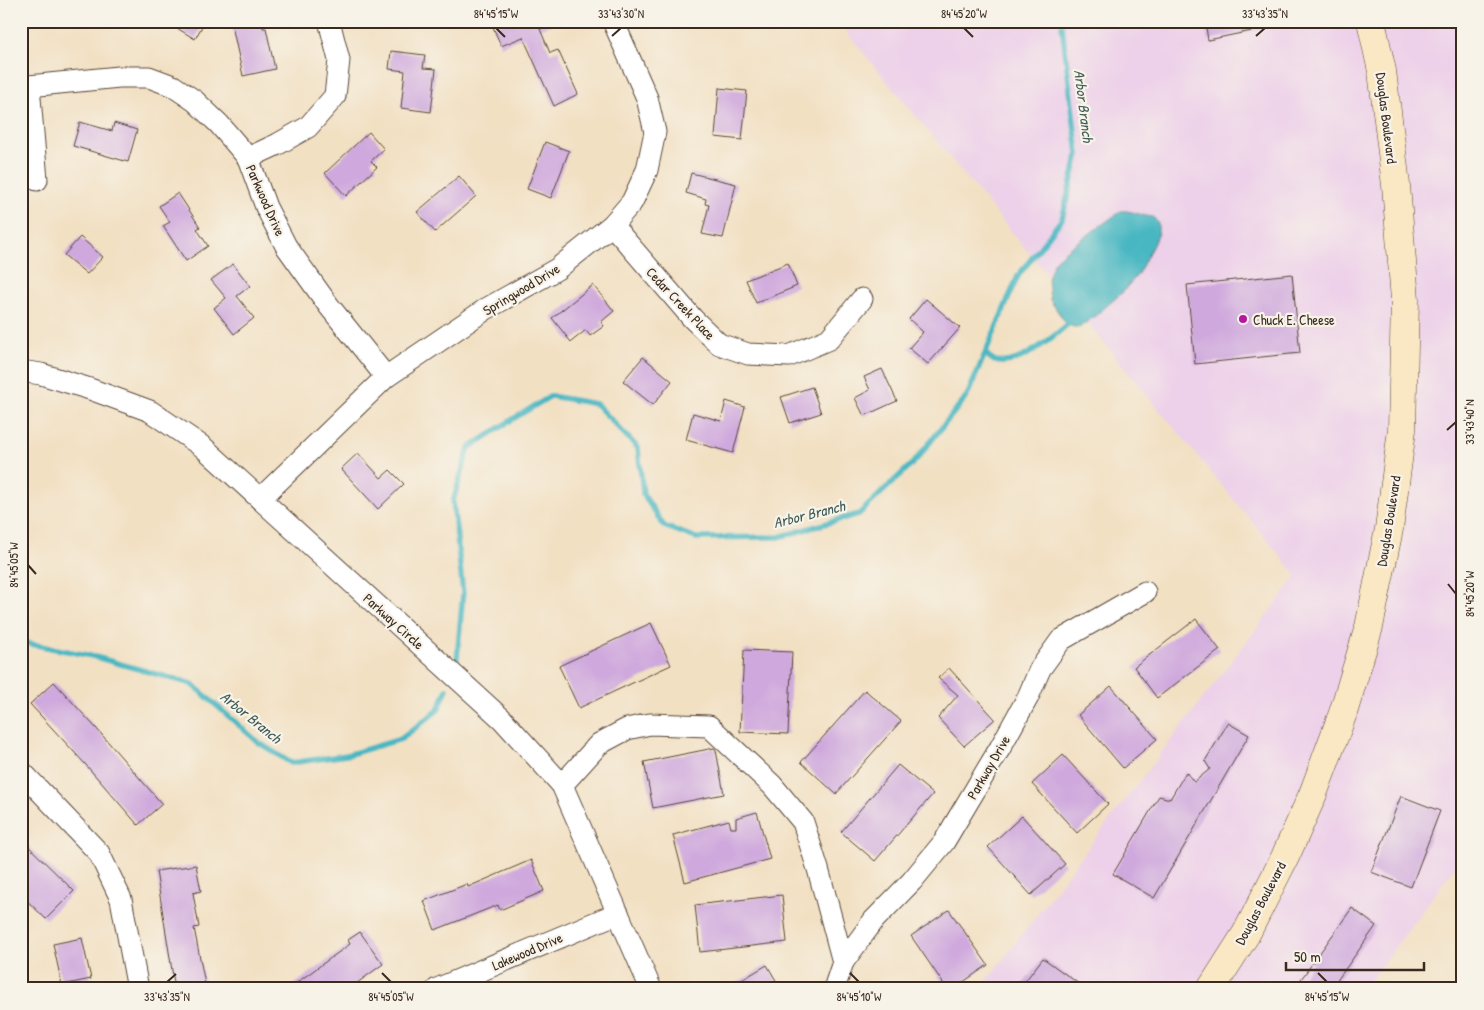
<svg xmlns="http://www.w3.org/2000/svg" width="1484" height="1010" viewBox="0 0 1484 1010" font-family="'Patrick Hand',sans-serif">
  <rect width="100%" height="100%" fill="#f7f3e8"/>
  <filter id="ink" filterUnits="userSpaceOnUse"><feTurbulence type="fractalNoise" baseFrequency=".02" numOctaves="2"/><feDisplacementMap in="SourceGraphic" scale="10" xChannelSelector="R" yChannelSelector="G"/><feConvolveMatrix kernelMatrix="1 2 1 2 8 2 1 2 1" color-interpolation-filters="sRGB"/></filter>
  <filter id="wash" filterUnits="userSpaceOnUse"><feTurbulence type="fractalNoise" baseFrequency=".0096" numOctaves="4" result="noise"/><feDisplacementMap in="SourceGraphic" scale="20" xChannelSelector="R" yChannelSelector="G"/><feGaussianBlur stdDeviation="1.12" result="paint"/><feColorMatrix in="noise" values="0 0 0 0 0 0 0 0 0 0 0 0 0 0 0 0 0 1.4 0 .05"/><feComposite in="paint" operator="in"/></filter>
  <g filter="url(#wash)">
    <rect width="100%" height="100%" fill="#f2e0c3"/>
    <path fill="#edd0e9" d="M837,21H1463V856L1373,977L1362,989H980L1297,576Z"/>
    <path fill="#49b7c2" stroke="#427070" d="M1121,211C1132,210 1141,216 1153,217L1158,223V235L1138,274L1123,292L1095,316L1079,328L1067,325L1050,300L1048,279L1051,270L1055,260L1068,249Z"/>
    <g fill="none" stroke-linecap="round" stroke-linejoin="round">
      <g stroke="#49b7c2" stroke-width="5.5">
        <path d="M986,354C988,356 992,360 995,361C1016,369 1052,338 1067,325"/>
        <path d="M21,642L92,656L192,684L258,742L291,763L347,755L401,739L438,710L447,689"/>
        <path d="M456,671L463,593L453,501L469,448L513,419L551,396L596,404L638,448L643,494L664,526L696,538L779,537L859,514L915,461L967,396L1018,276L1062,219L1078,154L1062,26"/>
      </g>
    </g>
    <g id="blocks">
      <g fill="#cfa9dd">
        <path d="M165,21H205L195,39Z"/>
        <path d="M231,21H262L263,28H266L275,69L243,76Z"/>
        <path d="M509,21H559L540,29L550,53L558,50L578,94L554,106L523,37L501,46L493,27Z"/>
        <path d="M1205,21H1265L1266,28L1208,40Z"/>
        <path d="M391,51L425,55L423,68L436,69L431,112L401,108L405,71L389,69Z"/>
        <path d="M719,88L747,91L742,140L715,137Z"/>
        <path d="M80,122L112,131L114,123L137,130L128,162L73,146Z"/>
        <path d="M369,132L384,149L371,161L377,167L346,196L325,173Z"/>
        <path d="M545,142L569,151L551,198L527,189Z"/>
        <path d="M691,173L736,184L723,238L702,234L709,205L705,204L706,199L686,193Z"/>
        <path d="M459,176L476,196L435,232L417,212Z"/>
        <path d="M178,193L200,227L197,229L208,246L186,261L163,226L170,222L159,206Z"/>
        <path d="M80,237L103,257L87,274L64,255Z"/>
        <path d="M788,263L797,286L756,303L746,280Z"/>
        <path d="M233,264L250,286L237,296L254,318L234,334L214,308L226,298L211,280Z"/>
        <path d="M1292,274L1300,353L1195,364L1187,285Z"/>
        <path d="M593,285L614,311L601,322L604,326L590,336L586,330L571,342L552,318Z"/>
        <path d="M926,299L960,328L928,364L909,348L923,332L909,319Z"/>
        <path d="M643,357L672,381L653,405L623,381Z"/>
        <path d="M882,369L897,401L864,416L855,398L870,390L864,377Z"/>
        <path d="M812,387L821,413L790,423L781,397Z"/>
        <path d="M726,401L745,407L733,453L686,440L693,413L721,421Z"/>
        <path d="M358,453L381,478L390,470L404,484L378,509L341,469Z"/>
        <path d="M1196,619L1220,650L1157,698L1134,667Z"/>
        <path d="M651,623L671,665L579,708L559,666Z"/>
        <path d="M744,650L792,652L788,734L740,732Z"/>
        <path d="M949,668L995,719L964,746L938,718L958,695L938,678Z"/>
        <path d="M54,682L96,728L162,804L138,825L86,765L30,704Z"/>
        <path d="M1111,686L1157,739L1123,768L1078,715Z"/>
        <path d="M865,690L901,721L836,794L801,762Z"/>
        <path d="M1228,723L1249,735L1154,898L1113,874L1159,796L1170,799L1186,772L1194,782L1210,769L1205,761Z"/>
        <path d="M714,748L716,750L724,794L653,808L644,762Z"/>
        <path d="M1063,755L1108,804L1077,833L1032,784Z"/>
        <path d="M898,765L933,794L875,861L841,832Z"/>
        <path d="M1401,796L1440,811L1411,887L1371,872Z"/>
        <path d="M757,812L770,859L685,882L673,835L729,820L731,828H736V818Z"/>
        <path d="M1022,816L1065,864L1031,895L988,847Z"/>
        <path d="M21,839L74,891L46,919L21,895Z"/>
        <path d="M531,860L544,891L500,910L498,905L435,930L424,901L467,884L468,887Z"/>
        <path d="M196,865L201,891L193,893L199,927L194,928L206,989H175L156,871Z"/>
        <path d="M782,895L787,942L700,952L695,905Z"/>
        <path d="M1352,908L1376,926L1331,989H1294Z"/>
        <path d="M949,910L988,965L953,989H947L911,936Z"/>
        <path d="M360,932L383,964L349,989H288L350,944L348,940Z"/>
        <path d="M82,938L91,979L62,985L53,944Z"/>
        <path d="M1043,958L1086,989H1019Z"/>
        <path d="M767,965L781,989H726Z"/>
      </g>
    </g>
  </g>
  <g filter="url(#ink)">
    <use href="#blocks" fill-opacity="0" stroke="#564537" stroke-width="1"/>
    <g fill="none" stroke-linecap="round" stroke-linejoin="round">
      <g stroke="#564537" stroke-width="23">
        <g id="street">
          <path d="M21,86H29L119,77H149L173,86L195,101L219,124L248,158L266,207L286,246L329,306L386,377"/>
          <path d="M29,86L37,180"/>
          <path d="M248,158L278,144L308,127L335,96L339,60L329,21"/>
          <path d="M612,225L693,319L719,344L748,354L789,356L829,339L862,299"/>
          <path d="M21,371L41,374L90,389L150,411L203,447L502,719L562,785L651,989"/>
          <path d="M260,499L386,377L486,309L557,269L612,225L632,202L647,170L655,132L647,98L613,21"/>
          <path d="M21,771L99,853L121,899L138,989"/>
          <path d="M562,785L599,744L627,729L650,724L709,726L772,785L803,822L818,869L843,962L834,989"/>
          <path d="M843,962L874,920L912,881L944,842L1000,748L1028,697L1040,669L1061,640L1145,592"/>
          <path d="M437,989L618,913"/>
        </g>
      </g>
      <g stroke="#564537" stroke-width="29">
        <path id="secondary" d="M1211,989L1246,934L1285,857L1313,794L1343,713L1369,627L1389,529L1402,430L1405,300L1396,185L1382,71L1371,21"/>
      </g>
      <use href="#street" stroke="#fff" stroke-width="21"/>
      <use href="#secondary" stroke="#fae7c3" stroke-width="28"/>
    </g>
  </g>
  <path fill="none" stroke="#3b2a1e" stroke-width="2" d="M496,28L505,37M964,28L973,37M612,36L621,28M1256,36L1265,28M1447,430L1456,422M28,565L36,574M1448,584L1456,594M382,973L391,982M850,973L859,982M1318,973L1327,982M167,982L176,974"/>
  <circle fill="#b5179e" stroke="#f7f3e8" stroke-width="2" cx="1243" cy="319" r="5"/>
  <g text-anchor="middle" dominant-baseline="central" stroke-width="4.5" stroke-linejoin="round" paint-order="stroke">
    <g font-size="14" fill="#3b2a1e" stroke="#f7f3e8">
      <text transform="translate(1387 118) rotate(83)">Douglas Boulevard</text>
      <text transform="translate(266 200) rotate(66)">Parkwood Drive</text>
      <text transform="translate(521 289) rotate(-31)">Springwood Drive</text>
      <text transform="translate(681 303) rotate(47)">Cedar Creek Place</text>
      <text transform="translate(1388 521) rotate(-81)">Douglas Boulevard</text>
      <text transform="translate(394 621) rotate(42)">Parkway Circle</text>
      <text transform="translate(988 767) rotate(-60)">Parkway Drive</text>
      <text transform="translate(1260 903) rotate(-62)">Douglas Boulevard</text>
      <text transform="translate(527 951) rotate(-23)">Lakewood Drive</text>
    </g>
    <g font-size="14" fill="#3b2a1e" stroke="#f7f3e8" text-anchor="start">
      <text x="1253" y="319">Chuck E. Cheese</text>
    </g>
    <g font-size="15" font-style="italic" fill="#405b57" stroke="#f7f3e8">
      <text transform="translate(1084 106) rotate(83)">Arbor Branch</text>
      <text transform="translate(809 514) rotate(-14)">Arbor Branch</text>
      <text transform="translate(251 717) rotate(39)">Arbor Branch</text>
    </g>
  </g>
  <rect width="1484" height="1010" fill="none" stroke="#f7f3e8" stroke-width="55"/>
  <path d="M1286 962v8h138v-8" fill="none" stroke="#3b2a1e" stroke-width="2.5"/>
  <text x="1294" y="962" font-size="15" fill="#3b2a1e" stroke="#f7f3e8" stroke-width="4" paint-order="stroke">50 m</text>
  <rect x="28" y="28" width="1428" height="954" fill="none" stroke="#3b2a1e" stroke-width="2"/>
  <g font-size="12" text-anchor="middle" fill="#3b2a1e">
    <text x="496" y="18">84°45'15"W</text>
    <text x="621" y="18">33°43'30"N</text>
    <text x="964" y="18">84°45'20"W</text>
    <text x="1265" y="18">33°43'35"N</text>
    <text transform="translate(1470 422) rotate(-90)" y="4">33°43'40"N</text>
    <text transform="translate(14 565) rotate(-90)" y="4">84°45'05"W</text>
    <text transform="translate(1470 594) rotate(-90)" y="4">84°45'20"W</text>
    <text x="167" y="1001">33°43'35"N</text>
    <text x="391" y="1001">84°45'05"W</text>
    <text x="859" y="1001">84°45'10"W</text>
    <text x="1327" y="1001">84°45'15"W</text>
  </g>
</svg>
